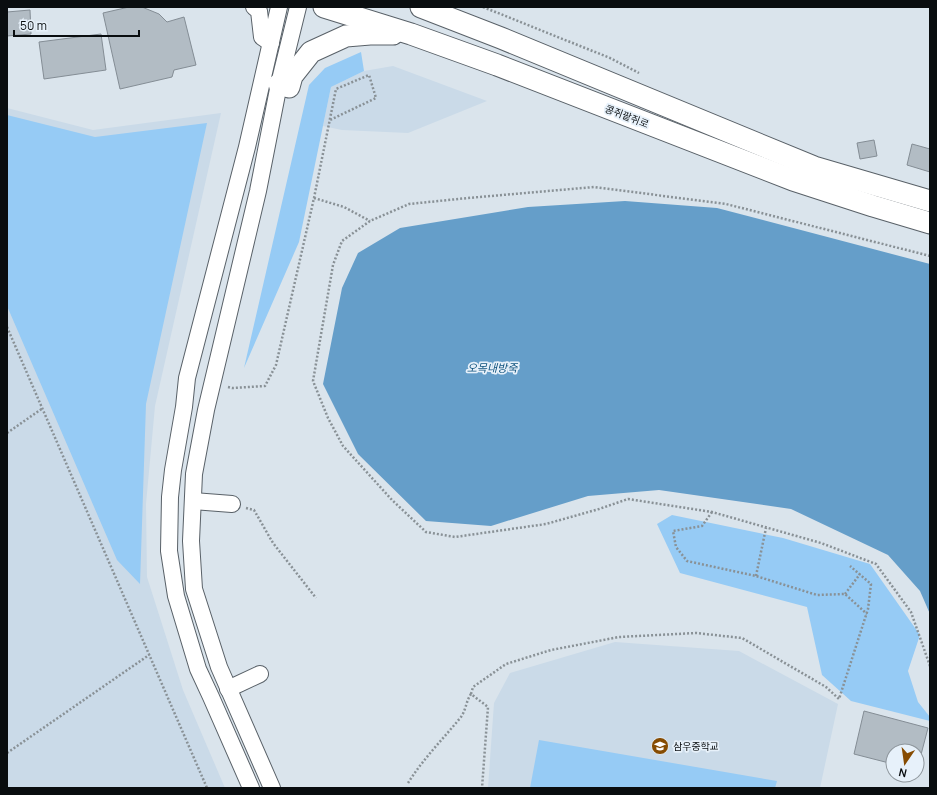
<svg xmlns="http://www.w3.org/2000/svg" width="937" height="795" viewBox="0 0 937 795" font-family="Manrope,'Noto Sans KR',sans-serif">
  <rect width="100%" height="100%" fill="#dae4ec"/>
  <g fill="#cadae8">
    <path d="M393,66L487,101L408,133L342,130L323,126L331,87L364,71Z"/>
    <path d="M7,108L93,130L221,113L155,406L146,504L147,577L183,690L225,788H7Z"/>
    <path d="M615,642L739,651L838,704L820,788H488L494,703L510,673Z"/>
  </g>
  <g fill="#96cbf5">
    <path d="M361,52L364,71L331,87L299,242L244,368L309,85L325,68Z"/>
    <path d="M7,115L95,137L207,123L146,404L140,584L117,560L7,306Z"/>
    <path d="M672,515L783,538L870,564L920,635L908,671L918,702L930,717V721L851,701L822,675L807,607L680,573L657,524Z"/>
    <path d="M539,740L777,781L775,788H530Z"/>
  </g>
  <path fill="#659ec9" d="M625,201L717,208L930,264V614L920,591L888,555L791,509L659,490L588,496L491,526L426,521L358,454L323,384L342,288L358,253L400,228L528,207Z"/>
  <g fill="#b2bcc4" stroke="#848d95">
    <path d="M129,7H142L159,14L167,22L184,17L196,65L174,70L172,77L120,89L103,13Z"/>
    <path d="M30,10L31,34L7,36V12Z"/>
    <path d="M101,34L106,70L44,79L39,42Z"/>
    <path d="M874,140L877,156L860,159L857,143Z"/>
    <path d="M912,144L930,149V172L907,165Z"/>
    <path d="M864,711L928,728L917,770V751H893V764L854,754Z"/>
  </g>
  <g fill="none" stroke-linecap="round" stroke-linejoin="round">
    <g stroke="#596168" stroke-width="18">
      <g id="minor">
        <path d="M254,7L259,11L262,37L271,43"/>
        <path d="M193,501L232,504"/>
        <path d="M228,689L260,674"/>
        <path d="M251,788L211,697L198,669L176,596L169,551L170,497L173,470L184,407L187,378L247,147L279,7"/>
        <path d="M272,788L219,667L194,589L191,541L194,474L206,410L258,191L279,84L298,7"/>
      </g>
    </g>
    <g stroke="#596168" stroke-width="23">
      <g id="major">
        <path d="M324,7L411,34L497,65L793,180L873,206L930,223"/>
        <path d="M421,7L501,38L814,167L930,201"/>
        <path d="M279,84L289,87L292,76L311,52L346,36L370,34H393"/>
      </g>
    </g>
    <g stroke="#899196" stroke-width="2.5" stroke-dasharray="2 2" stroke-linecap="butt">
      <path d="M483,7L610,58L639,73"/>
      <path d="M314,198L344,207L370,221"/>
      <path d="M930,256L726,204L594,187L468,198L409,204L370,221L342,241L333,265L313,381L328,418L343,446L392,500L426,532L455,537L546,524L599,509L628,499L712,512L821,543L876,564L911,612L930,666"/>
      <path d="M7,327L207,788"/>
      <path d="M228,387L232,388L265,386L276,365L314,198L336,89L369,75L376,98L330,120"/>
      <path d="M7,433L43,408"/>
      <path d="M246,508L254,510L273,543L316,598"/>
      <path d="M712,512L702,526L673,531L676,547L687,561L756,576L817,595L845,594L867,614"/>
      <path d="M756,576L766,528"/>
      <path d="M845,594L860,574"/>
      <path d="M471,694L473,687L506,664L551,650L619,637L696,633L742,638L826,687L839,699L868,609L871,584L850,566"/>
      <path d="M7,753L149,655"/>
      <path d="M408,783C423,759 443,739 461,717C466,710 466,701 471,694L488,707L482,788"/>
    </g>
    <use href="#minor" stroke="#fff" stroke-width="16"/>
    <use href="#major" stroke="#fff" stroke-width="21"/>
  </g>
  <defs>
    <g id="school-disc" transform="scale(0.9)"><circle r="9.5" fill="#864c02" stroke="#e7f1fa"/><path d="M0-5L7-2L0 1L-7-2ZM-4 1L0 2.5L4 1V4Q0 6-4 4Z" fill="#fff"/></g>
  </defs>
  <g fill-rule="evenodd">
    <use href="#school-disc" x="660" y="746"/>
  </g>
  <g text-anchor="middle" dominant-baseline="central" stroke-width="3.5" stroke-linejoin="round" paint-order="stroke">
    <g font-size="10" fill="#090d0f" stroke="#e7f1fa">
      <text transform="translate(627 116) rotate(21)">콩쥐팥쥐로</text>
    </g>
    <g font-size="10" fill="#090d0f" stroke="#e7f1fa" text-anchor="start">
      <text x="673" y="746">삼우중학교</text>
    </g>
    <g font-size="11" font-style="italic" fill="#11547f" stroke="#e7f1fa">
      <text x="492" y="367">오목내방죽</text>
    </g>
  </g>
  <rect width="937" height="795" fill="none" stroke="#090d0f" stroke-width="16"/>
  <g transform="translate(905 763) rotate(193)"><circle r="19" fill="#e7f1fa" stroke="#8e969c"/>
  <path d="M0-3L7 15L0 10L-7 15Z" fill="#864c02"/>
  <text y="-6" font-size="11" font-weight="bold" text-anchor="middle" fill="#090d0f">N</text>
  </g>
  <path d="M14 30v6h125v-6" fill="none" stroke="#090d0f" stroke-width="2"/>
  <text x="20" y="30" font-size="12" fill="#090d0f" stroke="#e7f1fa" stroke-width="3" paint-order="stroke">50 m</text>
</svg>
